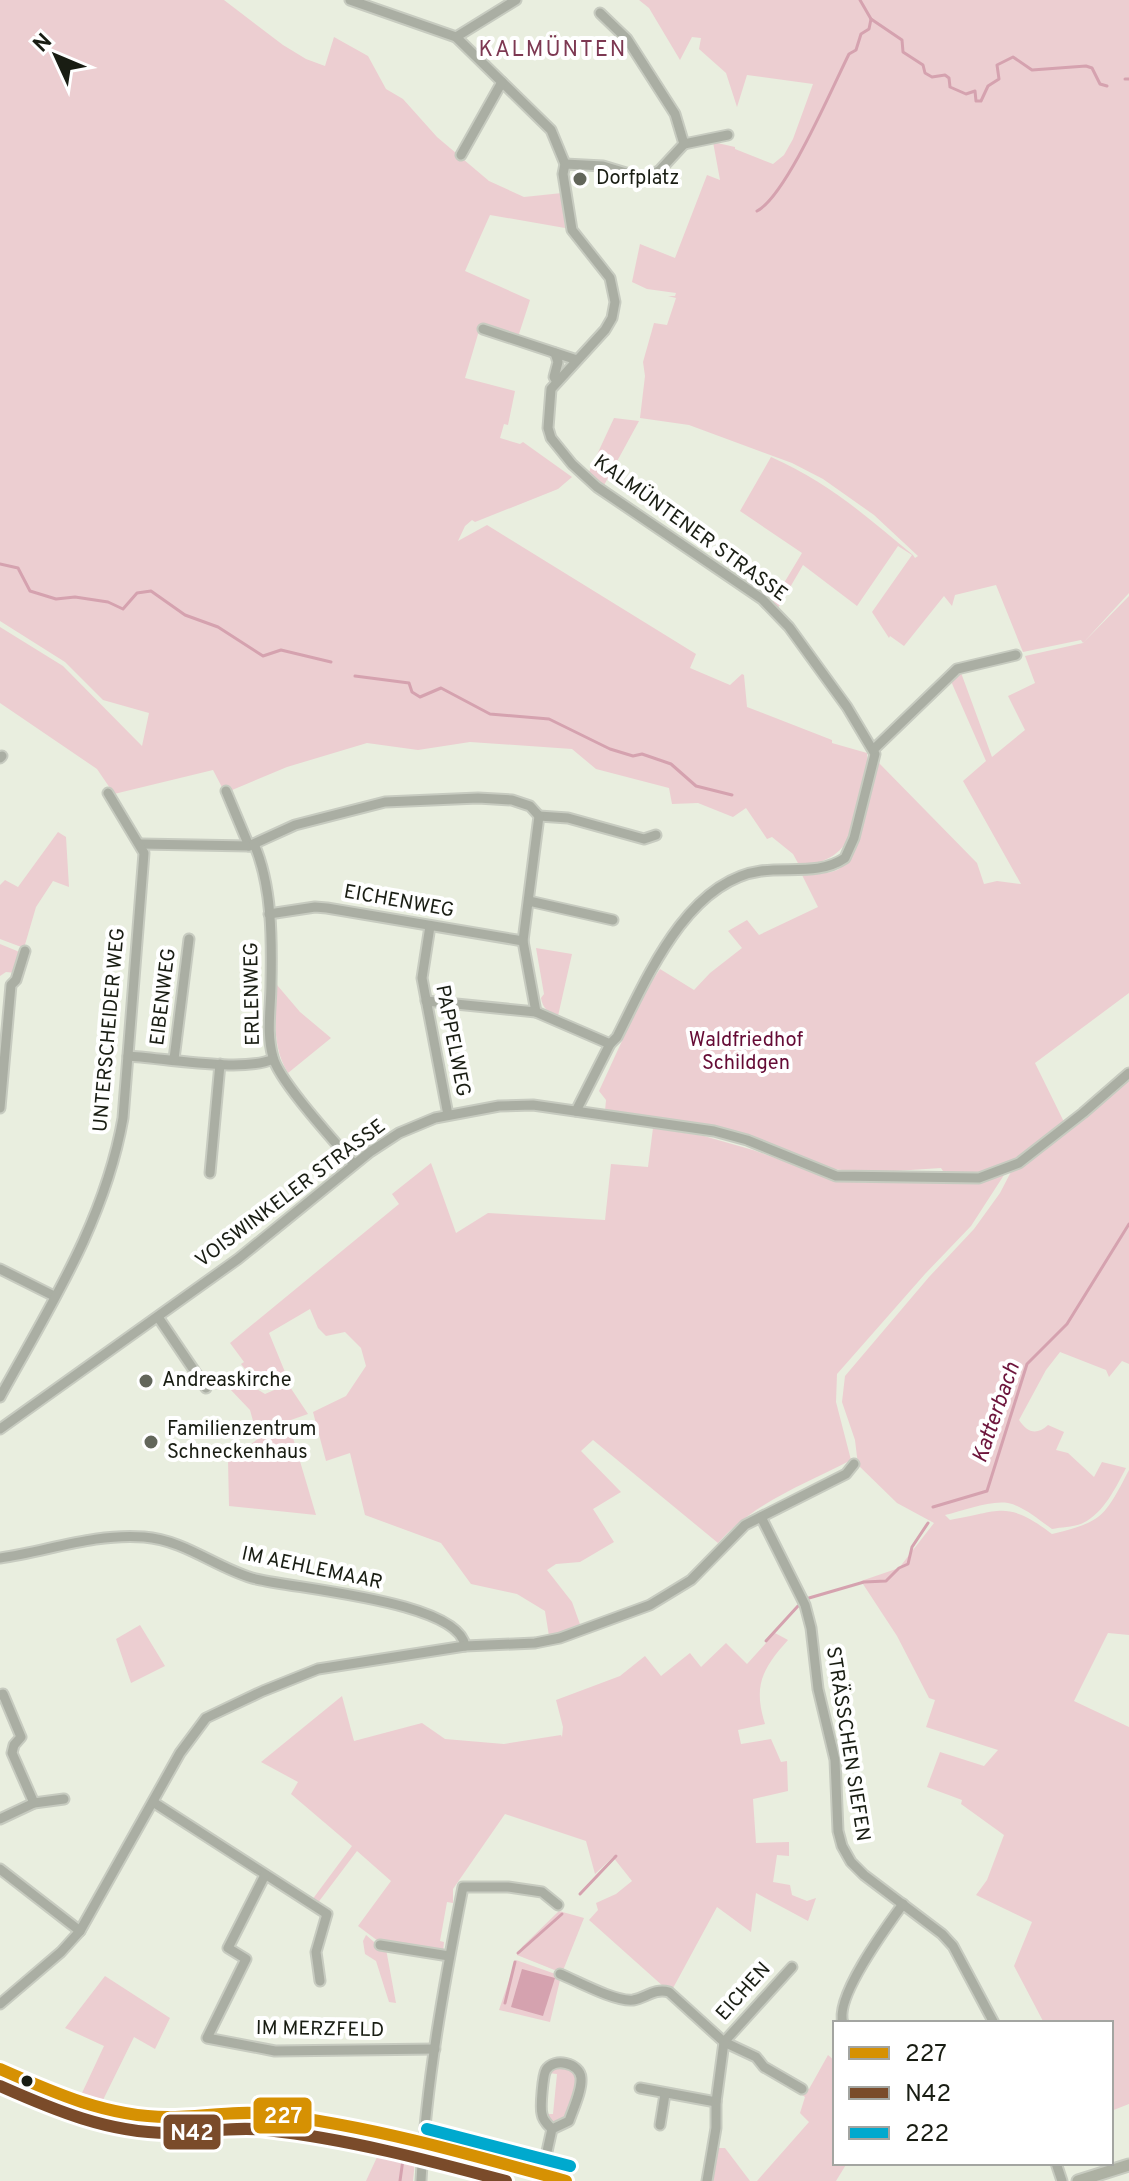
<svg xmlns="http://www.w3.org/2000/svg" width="1129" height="2181" viewBox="0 0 1129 2181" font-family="Overpass,sans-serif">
  <rect width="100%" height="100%" fill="#e9eedf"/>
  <g fill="#ecced1">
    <path d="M0,0H224L283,45L306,59L325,66L334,37L368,56L386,89L403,99L437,137L489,181L524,197L562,193L565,228L490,215L465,271L530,300L518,337L481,324L465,378L515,391L508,425L504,424L500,438L520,444L523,442L572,477L558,489L475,522L472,520L465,526L458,541L487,525L696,654L690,668L730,685L742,674L744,675L747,707L832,740V743L867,753L868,765C856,812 860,863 799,865L793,854L772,837L767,839L746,808L733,817L698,803L672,804L669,788L596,769L572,749L470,742L418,750L367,743L287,767L225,793L213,770L114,794L97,769L0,703V627L63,666L142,746L149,713L103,700L65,662L0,621Z"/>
    <path d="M639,0H1129V593L1083,643L1129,596V993L1035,1063L1065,1124C1041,1142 1013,1169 982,1174C969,1176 956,1173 943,1171L941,1168L865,1173L834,1169L756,1141L706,1127L605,1111L606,1100L599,1091L644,993L660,969L694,990L710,973L742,948L728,931L747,920L759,935L818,907L801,873C813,873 828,875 839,869C862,854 871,788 878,762L977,863L984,884L997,881L1021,884L963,781L986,761L950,679L960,670L992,757L1025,730L1008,696L1035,683L1025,656L1083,643L1081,640L1023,652L996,585L955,595L952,606L944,596L904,646L890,636L889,638L872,612L912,555L898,546L857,606L803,565L778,608L772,603L802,553L740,511L771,457C828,482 866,516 913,555L915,558L918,556L874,515L823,479L792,463L689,425L640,418L645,376L643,362L654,323L667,325L676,298L668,296H675L676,293L647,289L632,282L640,244L675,258L707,175L720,180L713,142L735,147V149L773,164L784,155L793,139L813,84L747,75L737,107L726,73L699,49L701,38L692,37L680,60L649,8Z"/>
    <path d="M614,418L639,421L603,487L588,474Z"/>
    <path d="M58,832L66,837L69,887L53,881L36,907L24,948L0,939V885L5,880L18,887Z"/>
    <path d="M0,944L22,953L16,973L6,972L0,976Z"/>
    <path d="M536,948L572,954L558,1016C548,1012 543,1009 541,998L544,994Z"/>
    <path d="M277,985L300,1012L331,1038L288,1073C271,1045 276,1017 277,985Z"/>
    <path d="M1129,1075V1364L1122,1361L1109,1377L1106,1370L1060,1352L1046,1370L1019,1420C1027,1432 1036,1436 1048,1425L1064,1432L1056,1450L1068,1453L1094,1477L1102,1462L1126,1468C1116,1487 1104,1513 1083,1523C1075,1527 1062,1527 1052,1529C1039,1520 1023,1506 1008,1503C990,1500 963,1511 945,1515L950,1520C1000,1512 1006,1499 1052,1534C1103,1522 1105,1516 1129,1470V1635L1108,1633L1074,1701L1129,1727V2104L1111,2111V2023H1044L1014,1966L1032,1922L976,1895L987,1880L1004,1835L961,1804L962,1800L927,1787L940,1752L984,1766L998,1750L926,1727L935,1700L929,1698L897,1636L861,1581L899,1568L934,1523L897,1503L858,1465L855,1440L842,1402L845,1376L929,1277L974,1229L1000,1193L1013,1168L1107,1099Z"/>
    <path d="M653,1128L704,1136L753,1150L832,1179L865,1183L928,1178L974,1183L1004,1175L971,1226L925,1274L837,1374L836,1402L851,1460C805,1484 753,1503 718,1543L593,1440L581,1451L621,1492L593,1509L614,1542L580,1562L556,1564L547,1570L572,1602L581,1627L549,1636L545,1611L517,1594L471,1584L441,1543L365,1515L350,1453L326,1461L313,1412L346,1396L366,1366L361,1348L345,1332L326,1336L318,1328L310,1309L269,1333L285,1372L270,1380L257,1376L250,1367L245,1369L241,1364L244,1362L230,1343L399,1204L392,1194L431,1163L456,1233L488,1213L605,1220L611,1164L648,1167Z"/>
    <path d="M242,1380L265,1394L288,1384L308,1414L288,1421L316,1515L229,1506L228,1460L258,1439L250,1410L229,1388Z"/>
    <path d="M140,1625L165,1666L131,1683L116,1639Z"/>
    <path d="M775,1633L788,1640C762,1669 753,1686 765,1724L738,1730L741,1744L771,1739L781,1762L787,1761L788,1791L753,1799L756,1843L789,1842V1856L777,1855L773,1882L790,1885L792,1895L807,1901L816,1898L808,1921L756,1893L751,1932L717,1907L672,1990L664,1987L589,1920L598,1910L596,1903L616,1894L632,1881L613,1857L595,1874L586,1841L505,1814L453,1889V1903L447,1902L440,1941L444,1942L443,1952L378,1941L358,1926L391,1881L357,1851L317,1904L312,1900L352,1846L291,1794L298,1782L261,1762L342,1696L354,1741L422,1723L445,1739L504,1744L561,1735L562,1737L563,1727L556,1700L620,1676L645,1656L661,1676L690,1653L701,1667L726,1643L747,1664Z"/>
    <path d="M559,1911L584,1918L562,1973L517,1955L522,1947Z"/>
    <path d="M366,1935L381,1948L386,1949L396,2003L389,2002L376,1961L365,1954L363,1941Z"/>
    <path d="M516,1960L561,1976L550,2022L499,2010Z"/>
    <path d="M105,1976L170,2018L155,2049L134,2037L103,2100L82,2093L104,2046L65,2028Z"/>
    <path d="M828,2055L835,2061V2163H847L836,2181H757L809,2122L800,2113L805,2097L801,2094L805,2088L809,2089Z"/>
    <path d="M557,2067L570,2068L577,2074V2079L565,2120L560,2125L550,2124L545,2114H553L557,2074L548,2073Z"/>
    <path d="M384,2142L411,2152L415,2161L413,2181H366Z"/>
    <path d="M717,2148H725L750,2181H713Z"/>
  </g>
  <path fill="#d5a2af" d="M522,1969L555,1978L543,2016L511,2007Z"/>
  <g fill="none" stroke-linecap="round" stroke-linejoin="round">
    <g stroke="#d5a2af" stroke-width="3">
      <path d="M860,0L871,19L902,40L903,52L923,65L925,73L932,77L945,75L949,78L950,87L966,94L975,91L976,101H981L988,86L999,79L997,65L1013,57L1032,70L1086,66L1092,68L1100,84L1107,86"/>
      <path d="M1125,79H1129"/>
      <path d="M757,211C786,196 832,88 849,54L856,50L861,34L869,29L871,19"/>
      <path d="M0,564L18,568L30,591L56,599L75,597L108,602L123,609L137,593L151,591L185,615L218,627L263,656L281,650L331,662"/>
      <path d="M355,676L409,683L412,692L420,697L441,688L490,714L549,719L610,749L633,756L642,754L671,764L696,786L732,795"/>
      <path d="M933,1507L987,1491L1027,1364L1067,1324L1129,1224"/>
      <path d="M809,1598L864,1582L886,1581L899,1568L908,1564L912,1547L928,1523"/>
      <path d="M766,1641L798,1606"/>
      <path d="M580,1894L616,1856"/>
      <path d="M518,1953L562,1914"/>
      <path d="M505,2003L515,1962"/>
      <path d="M400,2181L404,2152"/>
    </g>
    <g stroke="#c7cbc0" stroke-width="13">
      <g id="minor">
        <path d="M350,0L456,37L551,130L565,164L563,174L572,230L610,278L615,302L612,318L605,330L551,389L548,428L551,438L572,464L597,487L762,599L789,627L847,707L875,754L854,838L845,858C820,875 789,867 761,871C687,881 647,978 617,1037L610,1044L576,1111"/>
        <path d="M456,37L516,0"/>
        <path d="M684,144L728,135"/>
        <path d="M461,155L502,82"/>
        <path d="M565,164L603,166L646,179L660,170L684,144L675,114L627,39L600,13"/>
        <path d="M483,329L577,360"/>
        <path d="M555,353L558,362L554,377L557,382"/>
        <path d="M874,749L957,669L1016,655"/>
        <path d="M0,758L2,756"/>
        <path d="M226,791L249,846"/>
        <path d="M539,816L568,818L644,839L656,835"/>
        <path d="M141,844L249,846L295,825L385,802L478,798L512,800L530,806L539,816L523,941L536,1012L610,1044"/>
        <path d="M254,844C272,885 272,939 271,983C271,1008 266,1033 273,1057C278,1080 336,1143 354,1164"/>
        <path d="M529,901L613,920"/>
        <path d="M269,914L315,907L327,908L523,941"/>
        <path d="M430,926L422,978L448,1115"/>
        <path d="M426,1001L536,1012"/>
        <path d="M128,1056C163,1058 244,1073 273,1059"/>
        <path d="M174,1059L189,939"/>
        <path d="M0,1108L11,985L16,980L25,951"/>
        <path d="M210,1173L220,1064"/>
        <path d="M0,1269L54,1296"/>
        <path d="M158,1317L206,1388"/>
        <path d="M0,1397C50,1306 105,1221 123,1118L144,853L108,793"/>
        <path d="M0,1429L238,1259L370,1152L399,1133L435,1118L499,1106L533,1105L714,1131L747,1140L836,1176L979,1178L1019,1163L1083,1113L1129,1073"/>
        <path d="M761,1517L805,1605L811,1628L818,1689L835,1760L838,1831L842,1846L851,1862L864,1875L942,1934L953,1946L994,2023"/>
        <path d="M0,1558C48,1551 95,1533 144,1537C184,1540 215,1567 252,1578C292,1589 459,1600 465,1646"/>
        <path d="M0,1695L3,1694L21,1737L14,1745L12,1753L34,1803"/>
        <path d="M153,1802L327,1914L316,1952L320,1981"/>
        <path d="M0,1819L34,1803L64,1799"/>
        <path d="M0,1869L80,1931"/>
        <path d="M265,1875L228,1948L246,1959L207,2038L275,2051L435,2049"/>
        <path d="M380,1945L449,1956"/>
        <path d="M560,1974C577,1981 615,2002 633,2000C646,1998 654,1988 669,1992L724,2042L756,2057L764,2067L802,2089"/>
        <path d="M0,2004L61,1952L80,1931L180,1753L206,1718L263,1691L318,1669L465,1646L535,1643L560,1638L650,1605L691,1580L745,1525L846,1474L854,1464"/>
        <path d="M843,2023C834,1998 887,1926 903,1904"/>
        <path d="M640,2088L716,2102"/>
        <path d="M660,2125L665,2094"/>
        <path d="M1056,2163L1062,2181"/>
        <path d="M542,2174L552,2129L569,2121C573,2109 582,2091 581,2078C580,2063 554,2057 546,2070C543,2075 540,2107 542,2114C543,2121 548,2125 552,2129"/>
        <path d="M421,2181C426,2082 444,1984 463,1887H508L542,1892L558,1905"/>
        <path d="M707,2181L716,2128V2102L724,2042L792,1967"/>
      </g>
    </g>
    <g stroke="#c7cbc0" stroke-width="15">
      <g id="major">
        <path d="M0,2069C52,2092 110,2118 168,2117C203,2117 236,2109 271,2114C371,2127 469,2154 566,2181"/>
        <path d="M1078,2181L1129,2165"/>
      </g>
    </g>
    <use href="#minor" stroke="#aaaea3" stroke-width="9"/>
    <use href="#major" stroke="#adb1a3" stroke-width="11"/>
    <g stroke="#fff" stroke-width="18">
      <path id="bus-1" d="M0,2069C54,2093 108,2117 168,2117C202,2117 236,2110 271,2114C371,2126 469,2154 566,2181"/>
    </g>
    <g stroke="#fff" stroke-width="18">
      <path id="bus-2" d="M0,2086C54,2110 109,2133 169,2133C202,2133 234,2126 267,2130C348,2139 427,2160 506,2181"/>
    </g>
    <g stroke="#fff" stroke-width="18">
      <path id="bus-3" d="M427,2129L570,2166"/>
    </g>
    <use href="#bus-1" stroke="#d69103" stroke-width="12"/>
    <use href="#bus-2" stroke="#7a4b2a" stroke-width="12"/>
    <use href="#bus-3" stroke="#00a9ce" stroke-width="12"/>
  </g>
  <g fill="#62665a" stroke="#fff" stroke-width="3">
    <circle cx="580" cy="179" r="8"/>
    <circle cx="146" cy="1381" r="8"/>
    <circle cx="151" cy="1442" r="8"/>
  </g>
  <circle fill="#191d13" stroke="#fff" stroke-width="3" cx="27" cy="2081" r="7"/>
  <g text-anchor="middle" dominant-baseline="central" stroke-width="8" stroke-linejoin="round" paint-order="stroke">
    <g font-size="20" fill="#191d13" stroke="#fff" text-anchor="start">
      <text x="596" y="179">Dorfplatz</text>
      <text x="162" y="1381">Andreaskirche</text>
      <text x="167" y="1430">Familienzentrum<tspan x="167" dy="23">Schneckenhaus</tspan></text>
    </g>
    <g font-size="20" fill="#191d13" stroke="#fff">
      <text transform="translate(690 529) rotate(36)">KALMÜNTENER STRASSE</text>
      <text transform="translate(399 902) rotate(10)">EICHENWEG</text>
      <text transform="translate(253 994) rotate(-91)">ERLENWEG</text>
      <text transform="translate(164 997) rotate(-83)">EIBENWEG</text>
      <text transform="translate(110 1030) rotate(-85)">UNTERSCHEIDER WEG</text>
      <text transform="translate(452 1041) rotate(79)">PAPPELWEG</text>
      <text transform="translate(291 1194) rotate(-37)">VOISWINKELER STRASSE</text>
      <text transform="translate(312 1569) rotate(12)">IM AEHLEMAAR</text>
      <text transform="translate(847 1744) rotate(81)">STRÄSSCHEN SIEFEN</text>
      <text transform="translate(744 1992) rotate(-48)">EICHEN</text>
      <text transform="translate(320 2030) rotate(1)">IM MERZFELD</text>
    </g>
    <g font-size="20" fill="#650b35" stroke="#fff">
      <text x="746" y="1041">Waldfriedhof<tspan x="746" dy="23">Schildgen</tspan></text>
    </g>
    <g font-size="22" letter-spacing="2" fill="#7d3852" stroke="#fff">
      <text x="553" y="50">KALMÜNTEN</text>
    </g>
    <g font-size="22" font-style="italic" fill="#6d153c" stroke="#fff">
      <text transform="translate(997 1413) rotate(-71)">Katterbach</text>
    </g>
  </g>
  <g stroke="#fff" stroke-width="3">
    <rect x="252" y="2096" width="61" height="39" rx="8" fill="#d69103"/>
    <rect x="162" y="2113" width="60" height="38" rx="8" fill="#7a4b2a"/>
  </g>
  <g font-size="22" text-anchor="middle" font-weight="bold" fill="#fff">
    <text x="283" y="2123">227</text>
    <text x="192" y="2140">N42</text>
  </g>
  <rect x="833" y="2021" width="280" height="144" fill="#ffffff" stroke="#a3a5a1" stroke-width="2"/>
  <rect x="849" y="2047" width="40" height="12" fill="#d69103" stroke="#a3a5a1" stroke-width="2"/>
  <text x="905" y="2061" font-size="24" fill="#191d13">227</text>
  <rect x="849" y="2087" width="40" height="12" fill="#7a4b2a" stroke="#a3a5a1" stroke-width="2"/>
  <text x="905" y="2101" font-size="24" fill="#191d13">N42</text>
  <rect x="849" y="2127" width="40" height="12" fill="#00a9ce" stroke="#a3a5a1" stroke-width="2"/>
  <text x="905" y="2141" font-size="24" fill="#191d13">222</text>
  <g transform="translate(56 56) rotate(314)" stroke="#ffffff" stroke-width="6" paint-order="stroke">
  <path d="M0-6L14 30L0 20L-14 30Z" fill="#191d13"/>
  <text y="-12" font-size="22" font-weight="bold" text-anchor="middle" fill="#191d13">N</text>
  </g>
</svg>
